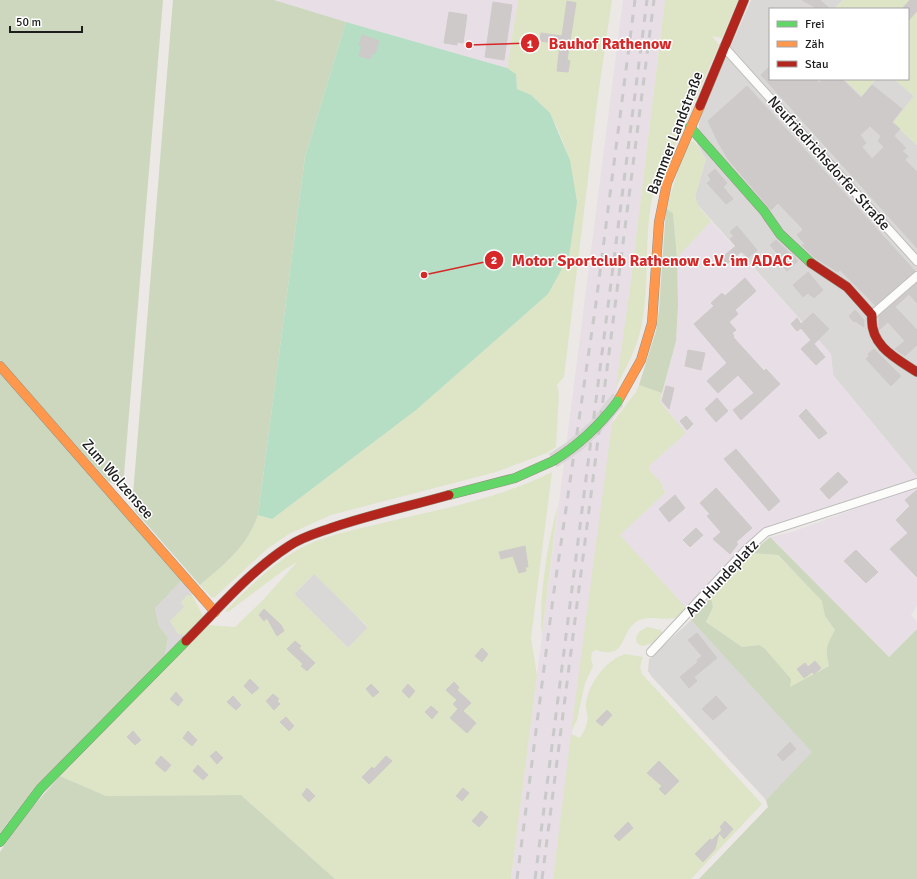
<svg xmlns="http://www.w3.org/2000/svg" width="917" height="879" viewBox="0 0 917 879" font-family="Signika,sans-serif">
  <rect width="100%" height="100%" fill="#ebe8e6"/>
  <g fill="#dad8d7">
    <path d="M751,0H843L834,9H770V79H844L862,96L876,79H894L914,96L893,123L917,145V477L833,375L831,354L697,204L695,195L706,159L697,144L700,116Z"/>
    <path d="M691,620L813,752L766,800L652,677L648,671L649,659Z"/>
  </g>
  <g fill="#e8dee6">
    <path d="M274,0H518L507,68L346,22Z"/>
    <path d="M623,0H665L630,288L553,879H511Z"/>
    <path d="M711,221L831,354L833,375L917,477V480L770,525L747,543L688,610L620,535L665,493L661,482L649,470L650,465L686,433L660,402L676,341L678,305L677,258Z"/>
    <path d="M917,486V605L911,615L917,622V629L889,657L770,537L792,532Z"/>
  </g>
  <g fill="#d9d8d7">
    <path d="M315,573L368,628L348,648L294,594Z"/>
    <path d="M182,580L192,595H187L184,607L185,635L165,655L168,638L159,626L155,608Z"/>
  </g>
  <g fill="#dee5c7" fill-rule="evenodd">
    <path d="M518,0H612L598,96L564,377L557,385L559,393L556,447L547,453L496,472L331,515L289,534L267,549L215,597L212,598L200,585C225,564 247,547 258,515L272,519L570,160C557,126 552,105 517,89L516,74L507,68Z"/>
    <path d="M665,0H738L722,38L712,36L719,45L675,146L672,144C663,164 655,183 651,204C644,245 650,288 641,328C636,350 626,368 616,387L630,288Z"/>
    <path d="M843,0H917V145L893,123L914,96L894,79H908V9H834Z"/>
    <path d="M844,79H876L862,96Z"/>
    <path d="M694,141L706,159L695,198L699,207L711,221L677,258L673,213L666,209L683,155L690,142Z"/>
    <path d="M639,385L662,393L660,402L686,433L650,465L649,470L661,482L665,493L620,535L688,610C684,613 679,617 675,618C662,621 648,614 636,622C619,633 628,660 596,650L592,652L591,659L593,666L585,683L577,720L571,732L612,423L636,392Z"/>
    <path d="M552,472L531,638L537,675L511,879H335L241,795L106,796L60,776L208,625L235,627L263,600L297,562L284,570L228,612L225,611C247,589 270,566 297,550C321,536 351,531 378,524C437,510 498,499 552,472ZM314,574L368,627L348,648L294,594Z"/>
    <path d="M558,505L542,635C538,600 548,540 558,505Z"/>
    <path d="M751,553L777,555L823,601L825,616L835,630C826,646 825,649 829,666L792,687H789L759,645L742,647L706,622L713,607L711,597Z"/>
    <path d="M187,595H192L203,616L185,635L178,634L170,621L184,607L181,602Z"/>
    <path d="M647,627L661,630L663,634L654,643L642,646L637,643L636,637L640,631Z"/>
    <path d="M625,654L643,657L640,667L642,674L762,804L691,879H553L571,734L580,738C584,731 589,723 587,714C587,711 585,707 586,703C589,683 606,660 625,654Z"/>
  </g>
  <g fill="#ccd7be">
    <path d="M0,0H163L124,475L119,483L114,484L108,481L0,360Z"/>
    <path d="M173,0H274L346,22L305,157L258,515C247,547 225,564 200,585L135,511L133,495Z"/>
    <path d="M666,209L673,213L677,258L678,305L676,341L662,393L639,385L656,331L659,310Z"/>
    <path d="M0,370L182,580L155,608L159,626L168,638L165,655L35,787L0,833Z"/>
    <path d="M770,537L889,657L917,629V879H699L768,807L766,800L812,752L691,620L711,597L713,607L706,622L742,647L759,645L765,649L791,679L790,687L829,666C825,649 826,646 835,630L825,616L822,601L778,555L751,553Z"/>
    <path d="M60,776L106,796L241,795L335,879H0V852L21,820Z"/>
  </g>
  <path fill="#b5dec4" d="M346,22L507,68L516,74L517,89L531,95L550,113L570,160L577,202L569,256L548,294L416,410L272,519L258,515L305,157Z"/>
  <path fill="#d8d7d6" d="M613,393L623,406L597,436L581,451L557,467L549,454L567,442L590,422Z"/>
  <g fill="#cecac9" stroke="#cecac8" fill-rule="evenodd">
    <path d="M802,0H820L830,9H818Z"/>
    <path d="M910,0H917V11L908,21V9H902Z"/>
    <path d="M567,1L576,3L567,60L570,61L568,72L557,71L560,44L540,41L541,33L562,36Z"/>
    <path d="M493,2L512,5L504,60L485,57Z"/>
    <path d="M449,12L467,15L463,43L457,42V45L444,43Z"/>
    <path d="M362,35L379,41L375,54L372,53L370,59L359,56L362,46L359,45Z"/>
    <path d="M770,66V79H816L819,83L823,79H842L861,98L872,85L902,109L892,122L900,129L894,136L906,148L902,151L908,156L905,160L917,172V248L761,75ZM870,126L881,136L878,141L884,147L872,159L862,147L866,143L860,135Z"/>
    <path d="M747,86L915,271L875,305L840,270L838,272L814,257L802,245L805,244L797,235L803,230L802,228L778,203L771,210L728,159L718,142L708,121Z"/>
    <path d="M715,169L727,183L723,187L733,199L726,204L707,183L711,180L708,175Z"/>
    <path d="M737,226L757,250L748,258L743,252H741L727,264L721,258L736,246L730,239L734,236L730,232Z"/>
    <path d="M776,240L798,261L787,271L774,255L777,253L770,245Z"/>
    <path d="M808,272L823,290L814,298L808,293L803,297L793,285Z"/>
    <path d="M745,278L756,291L735,310L738,314L729,322L736,330L732,333L734,336L733,337L764,371L766,369L780,384L741,420L733,410L754,393L738,375L718,393L707,381L727,363L694,324L714,306L711,303L722,293L725,296Z"/>
    <path d="M917,283V303L909,294L895,307L917,330V345L905,356L895,349L905,341L888,322L879,330V316Z"/>
    <path d="M855,310L864,320V327L855,321L854,322L849,316Z"/>
    <path d="M813,313L829,329L814,344L825,357L816,365L801,349L811,340L801,328L797,331L791,324L797,318L801,324Z"/>
    <path d="M874,349L901,376L891,386L866,359L869,356L868,354Z"/>
    <path d="M688,350L705,353L701,370L685,366Z"/>
    <path d="M666,386L674,388L669,409L662,401Z"/>
    <path d="M717,398L728,411L716,422L705,409Z"/>
    <path d="M806,409L827,433L819,439L799,416Z"/>
    <path d="M686,416L693,424L687,430L680,421Z"/>
    <path d="M736,449L780,501L769,511L724,459Z"/>
    <path d="M838,472L848,482L829,499L820,489Z"/>
    <path d="M716,488L752,528L736,542L738,544L730,554L713,539L721,532L707,516L710,514L700,503Z"/>
    <path d="M917,490V577L890,549L908,533L896,520L910,506L905,500Z"/>
    <path d="M675,495L685,508L669,522L659,509Z"/>
    <path d="M696,528L703,535L690,547L683,540Z"/>
    <path d="M525,546L528,567H525L526,571L519,573L513,556L501,559L499,552Z"/>
    <path d="M856,550L878,572L866,583L844,561Z"/>
    <path d="M264,609L281,625L284,631L277,636L267,618L264,621L259,615Z"/>
    <path d="M697,633L717,658L694,677L697,681L689,688L680,677L698,662L697,660L702,656L688,640Z"/>
    <path d="M295,641L301,646L299,648L315,663L307,671L301,666L303,664L287,649Z"/>
    <path d="M482,648L488,654L482,662L475,656Z"/>
    <path d="M815,661L821,668L814,674L812,672L804,678L797,669L805,663L808,667Z"/>
    <path d="M250,679L259,688L252,694L244,686Z"/>
    <path d="M454,682L459,687L457,690L471,703L463,711L476,723L467,733L450,718L458,709L453,704L457,700L446,690Z"/>
    <path d="M371,684L379,692L373,697L366,689Z"/>
    <path d="M408,684L415,691L409,698L402,691Z"/>
    <path d="M176,692L183,700L178,706L170,699Z"/>
    <path d="M273,694L279,699L277,701L280,704L274,710L266,701Z"/>
    <path d="M233,696L241,705L236,710L227,702Z"/>
    <path d="M716,696L727,708L713,720L702,709Z"/>
    <path d="M431,706L438,712L432,719L425,712Z"/>
    <path d="M607,710L612,715L602,726L596,721Z"/>
    <path d="M286,717L294,726L289,731L280,722Z"/>
    <path d="M133,731L141,740L135,745L127,737Z"/>
    <path d="M188,731L197,740L192,746L183,738Z"/>
    <path d="M790,742L796,749L783,761L777,755Z"/>
    <path d="M216,751L223,758L217,764L210,756Z"/>
    <path d="M161,756L171,765L165,772L155,763Z"/>
    <path d="M386,756L392,761L369,784L362,777L372,767L374,769Z"/>
    <path d="M659,761L679,781L665,795L659,789L662,786L647,773Z"/>
    <path d="M198,765L208,775L203,780L193,771Z"/>
    <path d="M307,788L315,796L309,802L302,795Z"/>
    <path d="M463,788L469,793L462,801L456,796Z"/>
    <path d="M481,811L488,817L479,827L472,821Z"/>
    <path d="M725,821L733,829L724,839L719,833L715,849L703,862L695,854L710,839L712,840L722,830L720,827Z"/>
    <path d="M628,822L633,828L619,841L614,836Z"/>
  </g>
  <g fill="none" stroke-linecap="round" stroke-linejoin="round">
    <g stroke="#bebdbc" stroke-width="10">
      <g id="street">
        <path d="M724,47L917,261"/>
        <path d="M872,315L917,276"/>
        <path d="M651,652L746,550L766,532L917,483"/>
      </g>
    </g>
    <g stroke="#949180" stroke-width="10">
      <g id="fast">
        <path d="M690,127L764,211L780,234L811,263"/>
        <path d="M449,495L515,478L553,461"/>
        <path d="M0,842L40,789L186,641"/>
      </g>
    </g>
    <g stroke="#949180" stroke-width="10">
      <g id="slow">
        <path d="M0,366L215,612"/>
        <path d="M618,401L641,360L652,323L659,222L667,183L700,106"/>
      </g>
    </g>
    <g stroke="#949180" stroke-width="10">
      <g id="jam">
        <path d="M700,106L744,0"/>
        <path d="M811,263L847,287L872,315C869,345 895,358 917,372"/>
        <path d="M186,641C219,608 250,571 289,546C302,537 317,533 331,528C369,515 410,506 449,495"/>
      </g>
    </g>
    <use href="#street" stroke="#fcfcfb" stroke-width="8"/>
    <use href="#fast" stroke="#63d668" stroke-width="9"/>
    <use href="#slow" stroke="#ff974d" stroke-width="9"/>
    <use href="#jam" stroke="#b3261e" stroke-width="9"/>
    <g stroke="#cac9c9" stroke-width="3" stroke-dasharray="8 8" stroke-linecap="butt">
      <path d="M517,879L553,598L596,303L635,0"/>
      <path d="M535,879L647,0"/>
      <path d="M542,879L654,0"/>
    </g>
    <g stroke="#949180" stroke-width="10" stroke-linecap="butt">
      <path id="fast-bridge" d="M553,461C579,445 600,425 618,401"/>
    </g>
    <use href="#fast-bridge" stroke="#63d668" stroke-width="9"/>
  </g>
  <g text-anchor="middle" dominant-baseline="central" stroke-width="3" stroke-linejoin="round" paint-order="stroke">
    <g font-size="15" fill="#1d1d1d" stroke="#fff">
      <text transform="translate(675 133) rotate(-69)">Bammer Landstraße</text>
      <text transform="translate(829 163) rotate(48)">Neufriedrichsdorfer Straße</text>
      <text transform="translate(118 479) rotate(49)">Zum Wolzensee</text>
      <text transform="translate(722 578) rotate(-47)">Am Hundeplatz</text>
    </g>
  </g>
  <path fill="none" stroke="#d62828" stroke-width="1.5" d="M469 45L530 43M424 275L494 260"/>
  <g fill="#d62828" stroke="#fff" stroke-width="1.5">
    <circle cx="469" cy="45" r="4"/>
    <circle cx="424" cy="275" r="4"/>
    <circle cx="530" cy="43" r="10"/>
    <circle cx="494" cy="260" r="10"/>
  </g>
  <g font-size="12" text-anchor="middle" font-weight="bold" fill="#fff">
    <text x="530" y="48">1</text>
    <text x="494" y="264">2</text>
  </g>
  <g font-size="16" text-anchor="middle" font-weight="bold" fill="#d62828" stroke="#fff" stroke-width="3" stroke-linejoin="round" paint-order="stroke">
    <text x="610" y="49">Bauhof Rathenow</text>
    <text x="652" y="266">Motor Sportclub Rathenow e.V. im ADAC</text>
  </g>
  <rect x="769" y="8" width="140" height="72" fill="#ffffff" stroke="#a5a5a5"/>
  <rect x="777" y="21" width="20" height="6" fill="#63d668" stroke="#a5a5a5"/>
  <text x="805" y="28" font-size="12" fill="#1d1d1d">Frei</text>
  <rect x="777" y="41" width="20" height="6" fill="#ff974d" stroke="#a5a5a5"/>
  <text x="805" y="48" font-size="12" fill="#1d1d1d">Zäh</text>
  <rect x="777" y="61" width="20" height="6" fill="#b3261e" stroke="#a5a5a5"/>
  <text x="805" y="68" font-size="12" fill="#1d1d1d">Stau</text>
  <path d="M10 26v6h72v-6" fill="none" stroke="#1d1d1d" stroke-width="2"/>
  <text x="16" y="26" font-size="12" fill="#1d1d1d" stroke="#ffffff" stroke-width="3" paint-order="stroke">50 m</text>
</svg>
